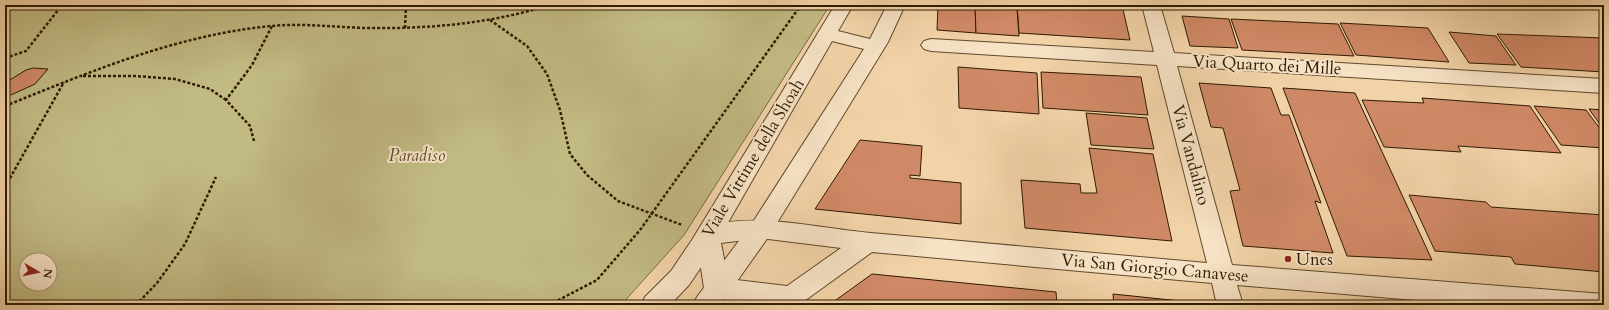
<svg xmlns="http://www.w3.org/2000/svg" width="1609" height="310" viewBox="0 0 1609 310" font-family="Cardo,serif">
  <rect width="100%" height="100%" fill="#f2d3a7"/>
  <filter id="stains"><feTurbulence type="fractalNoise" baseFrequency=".005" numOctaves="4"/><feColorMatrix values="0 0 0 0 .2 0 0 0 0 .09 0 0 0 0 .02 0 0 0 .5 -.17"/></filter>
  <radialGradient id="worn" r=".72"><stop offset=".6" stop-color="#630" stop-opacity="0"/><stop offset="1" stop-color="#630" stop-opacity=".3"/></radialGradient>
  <path fill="#c1ba83" stroke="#776b42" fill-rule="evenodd" d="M5,5H830L684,235L621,305H5ZM26,260H50V284H26Z"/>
  <g fill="#d08966" stroke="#2d1c02">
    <path d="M938,5H975L976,33L937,30Z"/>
    <path d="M1017,5H1122L1130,40L1019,33Z"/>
    <path d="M975,6L1017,9L1019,36L976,33Z"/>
    <path d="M1182,16L1229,19L1238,48L1190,46Z"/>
    <path d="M1231,19L1338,24L1354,56L1242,50Z"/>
    <path d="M1340,23L1428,28L1449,62L1356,55Z"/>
    <path d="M1449,32L1496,36L1516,65L1469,63Z"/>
    <path d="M1497,34L1604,38V72L1521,67Z"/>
    <path d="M958,67L1037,73L1039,114L959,108Z"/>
    <path d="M33,68L48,69L35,84L11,95L5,93V83L26,70Z"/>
    <path d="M1041,72L1141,77L1148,115L1043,108Z"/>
    <path d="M1199,83L1271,88L1281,115H1289L1321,203L1315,201L1333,253L1243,246L1230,191L1240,190L1223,128L1211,127Z"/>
    <path d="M1283,88L1355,93L1432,260L1347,256Z"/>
    <path d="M1422,98L1530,106L1561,153L1458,146L1461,152L1384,147L1362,100L1424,103Z"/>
    <path d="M1534,106L1586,110L1604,134V148L1561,145Z"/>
    <path d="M1589,109L1604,110V130Z"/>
    <path d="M1086,113L1147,118L1154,149L1091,145Z"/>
    <path d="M860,140L922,146L920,176L910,175V178L961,183V224L815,209Z"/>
    <path d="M1089,148L1153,154L1172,241L1025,228L1021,180L1080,184L1081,193H1097Z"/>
    <path d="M1409,195L1486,202L1491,207L1604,215V272L1515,264L1511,257L1435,251Z"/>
    <path d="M872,274L1056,292L1057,305H829Z"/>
    <path d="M1113,294L1190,302V305H1114Z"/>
  </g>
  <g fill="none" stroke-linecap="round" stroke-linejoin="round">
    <g stroke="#5e4a2b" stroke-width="2">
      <path id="minor" d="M1142,5H1160L1174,53L1604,79V93L1177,66L1232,265L1604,294V305H1474L1237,285L1243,305H1217L1212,283L872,252L803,302V305C773,305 737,305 708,295L704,288L696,235L700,228C753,211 816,228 871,233C983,243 1095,253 1207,263L1157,65L931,51L924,49L921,45L924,41L931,39L1154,52ZM761,238L841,248L787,286L728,279L721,243Z"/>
    </g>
    <g stroke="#5e4a2b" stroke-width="2">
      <path id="tertiary" d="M835,5H853L838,31L870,39L887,5H905L888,42L769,236L720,305H693L697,297L753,222L864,49L832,41L710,254L689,285L670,305H641L645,297L671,271L692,240Z"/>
    </g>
    <g stroke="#2d1c02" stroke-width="2.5" stroke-dasharray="3 2" stroke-linecap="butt">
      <path d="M490,20L527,46L547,74L560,110L570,154L587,175L618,201L682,225"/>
      <path d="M405,28L406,5"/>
      <path d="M5,58L26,51L62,5"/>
      <path d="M83,76H135L175,79L210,89L226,100"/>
      <path d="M5,106C92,71 177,35 271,26C302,23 333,27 365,28C428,29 489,24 550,5"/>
      <path d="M254,141L250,126L226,100L252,65L272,26"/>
      <path d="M5,187L64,82"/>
      <path d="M136,305L157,283L185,244L216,177"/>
      <path d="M549,305L597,280L640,230L801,5"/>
    </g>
    <use href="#minor" fill="#f7e2c6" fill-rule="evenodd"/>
    <use href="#tertiary" fill="#f7e2c6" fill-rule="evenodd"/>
  </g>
  <circle fill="#8f2418" stroke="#f7e2c6" stroke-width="1.5" cx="1288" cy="259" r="4"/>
  <g text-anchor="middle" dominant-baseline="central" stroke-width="4" stroke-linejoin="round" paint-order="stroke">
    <g font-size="17" fill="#2d1c02" stroke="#f7e2c6">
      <text transform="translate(1267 65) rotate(3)">Via Quarto dei Mille</text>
      <text transform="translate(1191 155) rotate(75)">Via Vandalino</text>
      <text transform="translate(753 158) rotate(-59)">Viale Vittime della Shoah</text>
      <text transform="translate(1155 268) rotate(5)">Via San Giorgio Canavese</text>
    </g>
    <g font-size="17" font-style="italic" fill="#594b29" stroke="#f7e2c6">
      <text x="417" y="155">Paradiso</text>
    </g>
    <g font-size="17" fill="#2d1c02" stroke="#f7e2c6" text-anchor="start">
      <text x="1296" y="259">Unes</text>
    </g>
  </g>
  <rect width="1609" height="310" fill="none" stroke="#f2d3a7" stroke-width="20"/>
  <rect x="6" y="6" width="1597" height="298" fill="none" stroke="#2d1c02" stroke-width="2"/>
  <rect x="10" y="10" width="1589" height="290" fill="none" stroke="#2d1c02"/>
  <g transform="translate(38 272) rotate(99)"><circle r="19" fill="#f7e2c6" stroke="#a69378"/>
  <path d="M0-3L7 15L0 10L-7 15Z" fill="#8f2418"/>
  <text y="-6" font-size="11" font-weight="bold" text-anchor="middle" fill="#2d1c02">N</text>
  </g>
  <rect width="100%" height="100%" filter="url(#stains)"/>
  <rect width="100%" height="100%" fill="url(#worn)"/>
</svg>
